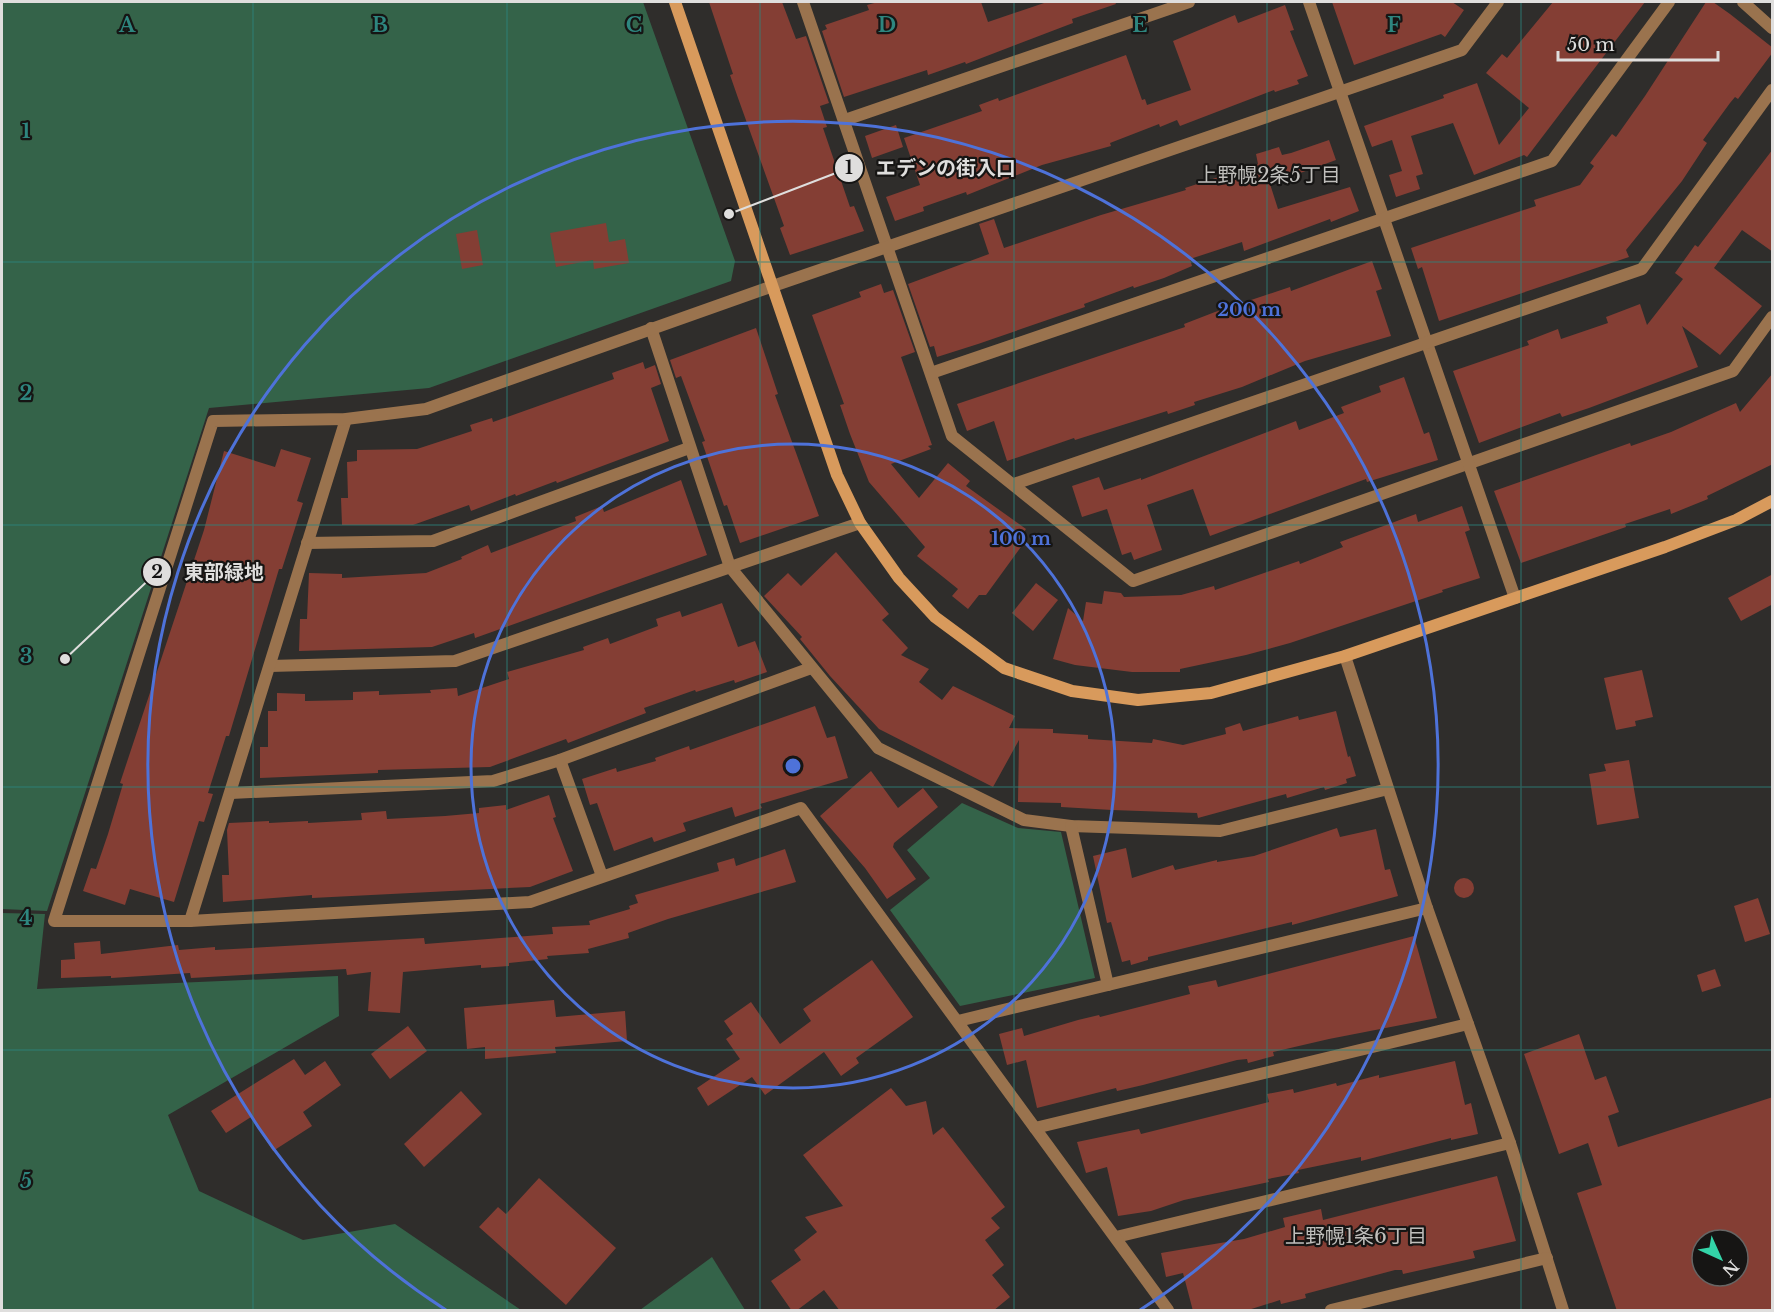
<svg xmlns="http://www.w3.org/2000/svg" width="1774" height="1312" viewBox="0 0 1774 1312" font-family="'Libre Baskerville','Noto Sans JP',serif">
  <rect width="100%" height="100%" fill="#2f2d2b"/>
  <g fill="#346349">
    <path d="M2,2H643L735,261L731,281L429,388L209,408L47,911L2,909Z"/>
    <path d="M962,803L1018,828L1061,832L1095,978L960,1006L890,910L930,878L907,850Z"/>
    <path d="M2,913L45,914L37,989L338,976L339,1016L168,1115L199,1191L303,1240L395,1224L521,1310H2Z"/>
    <path d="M712,1257L745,1310H640Z"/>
  </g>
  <g fill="#843e34" fill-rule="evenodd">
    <path d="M709,2H782L796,39L806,36L829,103L820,106L827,127L823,128L850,207L854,206L864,231L790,255L780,228L784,226L738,98L730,75L733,74Z"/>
    <path d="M878,2H981L988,22L1047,2H1115L1116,4L1072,19L1073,23L966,64L965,62L928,75L927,70L844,97L822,31L827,29L825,25L869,10L867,5Z"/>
    <path d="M1332,2H1452L1464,10L1445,37L1441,34L1354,65Z"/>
    <path d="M1553,2H1645L1527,157L1524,155L1474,175L1453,123L1411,136L1423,174L1416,176L1420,189L1396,197L1389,175L1402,171L1392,140L1372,147L1364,126L1444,98L1443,95L1477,83L1499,145L1529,108L1486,73L1502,54L1507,58Z"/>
    <path d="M1706,2H1713L1730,14L1773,48V52L1738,99L1735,97L1730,103L1703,140L1707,143L1682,181L1626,250L1629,257L1439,321L1422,267L1418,269L1411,248L1536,206L1534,200L1580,185L1594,166L1590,163L1612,134L1616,137L1645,96Z"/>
    <path d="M1285,5L1294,30L1290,31L1308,76L1297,80L1299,84L1275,92L1274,90L1180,126L1177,120L1160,127L1159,124L1110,143L1111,146L1042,165L967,195L966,192L923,207L924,211L895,221L886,197L920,185L904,138L982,111L979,105L998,98L999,101L1126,55L1142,100L1145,99L1147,105L1191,90L1173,41L1235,15L1238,23Z"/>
    <path d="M896,125L903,147L872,158L865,136Z"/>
    <path d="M1329,140L1336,160L1270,184L1278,209L1350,187L1359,211L1331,222L1330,219L1244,251L1242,242L1190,259L1192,266L1164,278L1134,288L1133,286L1084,304L1085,307L978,344L937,357L934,346L930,347L908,284L989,254L979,224L994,219L1004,248L1101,215L1186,190L1185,188L1258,164L1256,154L1279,147L1282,155L1291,153Z"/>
    <path d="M1773,149V252L1742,230L1714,268L1762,306L1720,355L1682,326L1698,367L1589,408L1562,417L1560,413L1479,443L1453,371L1529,345L1527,341L1558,329L1561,339L1608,323L1606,317L1640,304L1647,325L1683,279L1675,273L1695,245L1698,247Z"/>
    <path d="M606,223L609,242L625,239L629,263L594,269L593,260L556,267L550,233Z"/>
    <path d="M477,230L483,265L462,269L456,234Z"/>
    <path d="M1372,261L1382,289L1376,291L1391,336L1305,361L1242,387L1194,402L1195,405L1168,414L1167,411L1075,440L1074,438L1007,461L994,421L967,431L957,404L1185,327L1184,324L1215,312L1290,287L1291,291Z"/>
    <path d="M881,284L884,293L893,290L915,352L901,357L932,445L928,446L931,449L891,464L919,498L948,463L970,481L966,486L1026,529L1021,536L1026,540L986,595H979L968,609L952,596L958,589L917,556L925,547L869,482L850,434L840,405L844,404L812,315L861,297L859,292Z"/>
    <path d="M756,328L778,394L775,395L819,516L740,543L727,505L724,506L702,442L705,441L681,376L676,378L670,360Z"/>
    <path d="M643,362L645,369L655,365L661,384L651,388L669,441L557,483L556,481L516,496L515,494L471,511L469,505L413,525H342L341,498H348L347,462L357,461V450L417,449L472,431L470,425L492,418L493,422L614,379L612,373Z"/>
    <path d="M1773,373V464L1707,496L1708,499L1671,514L1670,509L1625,524L1626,527L1521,563L1494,491L1630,443L1631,446L1671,432L1736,403L1740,412Z"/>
    <path d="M1404,377L1424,434L1429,432L1438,460L1367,482L1366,479L1210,536L1193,489L1147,505L1162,550L1134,560L1131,552L1122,555L1107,509L1082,517L1072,486L1099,477L1104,490L1141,478V480L1296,421L1299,430L1344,413L1341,407L1381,392L1379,386Z"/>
    <path d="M281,449L311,458L297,501L303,503L282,569H279L229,736H226L208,793L213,794L204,822L199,821L174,902L130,889L125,905L83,891L91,868L96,869L108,834L123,784L120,783L204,530L224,451L275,467Z"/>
    <path d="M681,480L707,555L475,638L474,633L432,647L299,651L300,619H307L309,573L342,574V578L426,573L462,559L461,557L488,545L491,553L576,521L575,517L602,506L604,512Z"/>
    <path d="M1462,506L1470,530L1465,532L1480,578L1442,590L1443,592L1290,643L1246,655L1180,669V672H1132L1075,665L1053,659L1068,608L1083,621L1086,602L1102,604L1104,591L1121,593L1124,597L1181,595L1214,586L1215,590L1299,561L1300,564L1343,547L1340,542L1416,514L1418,522Z"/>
    <path d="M836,552L889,614L882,620L908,648L901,655L929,669L919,682L942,700L953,686L1015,716L1009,728L1053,729V733L1088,735V739L1152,743L1153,739L1183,745L1226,734L1225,728L1240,723L1243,731L1298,716L1299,720L1336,711L1348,757L1350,756L1356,776L1346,779L1347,783L1325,790L1324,787L1287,798L1286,794L1198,818L1197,813L1112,810L1061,807V803L1018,802L1019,740L993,787L879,729L830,676L800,639L802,637L764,596L788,573L801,586Z"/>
    <path d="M1773,574V604L1741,621L1728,598Z"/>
    <path d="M1036,583L1058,600L1033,631L1012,613Z"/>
    <path d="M722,603L738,647L755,641L767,672L735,683L734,680L696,692L695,690L644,708L646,713L568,743L566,739L490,767L378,770V773L260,778V747H268V711H277V693L305,694V701L353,700V692L379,691V695L431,693L430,690L457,688L458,696L509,679L507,672L584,650L583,647L608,638L610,644L658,626L656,619L680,611L682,617Z"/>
    <path d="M1642,670L1653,717L1635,721L1636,726L1616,730L1604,678Z"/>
    <path d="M815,706L827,738L835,736L848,778L760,804L762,808L735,817L732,807L683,823L686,831L654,842L652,837L614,851L597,803L590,805L582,779L616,768L617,772L656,761L655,758L689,746L690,750Z"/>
    <path d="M1629,760L1639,818L1597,825L1589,774L1606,771L1604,764Z"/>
    <path d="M871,771L898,808L923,788L938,807L894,843L893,847L916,879L887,899L865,868L820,816Z"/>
    <path d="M549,795L556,817L553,818L573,871L530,887L312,898V895L223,902L222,875H229L227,830L229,823L269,821V823L308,821V823L362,820L361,813L386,811L387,819L445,816L479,813V808L506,805V810Z"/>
    <path d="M1337,828L1340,837L1376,829L1385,870L1390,869L1398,896L1292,925V922L1148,957V960L1131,965L1130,960L1122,962L1111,922L1107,923L1093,856L1126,848L1132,878L1173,865L1175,870L1217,860V862L1254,856Z"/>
    <path d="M785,849L796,882L668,919L628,933L629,938L588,949L589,953L547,956L548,959L509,963V966L481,968V965L403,972L400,1013L368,1011L371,972L347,975L346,969L191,978L190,973L111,978V976L61,978V960L75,959L74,943L100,941L101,954L178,945L179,950L215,947V950L424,938L425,944L553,934L552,927L590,925L589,921L630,909L629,906L638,903L635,895L719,871L717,863L734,858L736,866Z"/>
    <circle cx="1464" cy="888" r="10"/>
    <path d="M1758,898L1770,934L1745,942L1734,906Z"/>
    <path d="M1414,936L1437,1018L1329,1039L1273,1052L1274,1056L1248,1063L1247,1059L1237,1060L1143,1085L1117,1091L1116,1088L1037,1108L1026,1060L1007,1065L999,1034L1022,1028L1024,1036L1078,1020L1099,1015L1100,1017L1190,994L1188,986L1216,980L1218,987Z"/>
    <path d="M872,960L913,1017L856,1058L859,1063L841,1076L824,1052L765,1095L752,1077L708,1106L697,1088L740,1059L726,1039L733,1034L724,1021L751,1002L780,1044L811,1021L803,1009Z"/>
    <path d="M1715,969L1721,986L1702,992L1697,975Z"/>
    <path d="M554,1000L556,1017L625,1011L627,1041L555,1047L556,1053L485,1059V1047L467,1049L464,1008Z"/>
    <path d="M408,1026L427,1051L390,1079L371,1054Z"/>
    <path d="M1579,1034L1595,1080L1606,1076L1619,1112L1608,1116L1618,1147L1773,1097V1311H1617L1577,1193L1602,1185L1588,1143L1559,1154L1524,1054ZM1702,1240H1738V1276H1702Z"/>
    <path d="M294,1059L305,1075L325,1061L341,1085L303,1112L312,1126L273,1151L251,1117L226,1133L211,1111Z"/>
    <path d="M1455,1061L1465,1105L1471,1103L1478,1134L1451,1140V1138L1361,1161V1157L1298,1170L1299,1173L1268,1179L1269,1182L1184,1200L1151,1211L1118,1216L1107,1167L1086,1173L1077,1142L1139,1129L1141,1134L1269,1102L1267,1094L1293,1089L1294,1093L1336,1083L1337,1086L1379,1075V1078Z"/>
    <path d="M891,1088L906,1106L926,1101L933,1135L943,1127L1005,1207L991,1218L1000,1228L985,1240L1004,1265L992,1275L1010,1297L993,1311H840L824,1290L796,1311H792L771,1281L801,1260L794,1250L817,1232L805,1217L843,1206L803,1155Z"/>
    <path d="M461,1091L482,1114L424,1167L404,1144Z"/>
    <path d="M1497,1176L1516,1241L1473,1251L1475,1258L1403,1274L1402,1270H1395L1305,1294L1306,1298L1281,1304L1280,1300L1245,1311H1193L1183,1273L1166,1277L1161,1253L1244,1239L1285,1227L1283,1218L1321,1209L1323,1220Z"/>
    <path d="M539,1178L616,1248L566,1305L479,1227L498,1207L506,1214Z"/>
  </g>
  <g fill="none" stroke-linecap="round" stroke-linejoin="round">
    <g stroke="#9a734e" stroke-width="12">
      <path d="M803,2L952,436L1133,581L1733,371L1772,317"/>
      <path d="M1309,2L1515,598"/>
      <path d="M1743,2L1772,28"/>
      <path d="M845,120L1189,2"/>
      <path d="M651,328L730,567L878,748L1024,820L1071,826L1220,831L1388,789"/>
      <path d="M931,373L1552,161L1669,2"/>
      <path d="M1014,484L1642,269L1772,90"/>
      <path d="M307,543L433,541L689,448"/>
      <path d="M1345,656L1427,908L1510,1143L1563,1310"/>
      <path d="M270,666L455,661L860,523"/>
      <path d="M560,760L602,876"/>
      <path d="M231,793L493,781L560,760L811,668"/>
      <path d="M1071,826L1108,985"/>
      <path d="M190,921L346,419"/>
      <path d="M958,1021L1427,908"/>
      <path d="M1035,1128L1468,1024"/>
      <path d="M1116,1237L1510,1143"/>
      <path d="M1168,1310L801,808L530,902L190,921H54L213,421L346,419L426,409L773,286L1462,50L1498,2"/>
      <path d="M1331,1310L1547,1258"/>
    </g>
    <path stroke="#d89a5c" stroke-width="12" d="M675,2L837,475L860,523L899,578L935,617L1004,668L1072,691L1138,700L1211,693L1345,656L1665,547L1736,520L1772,501"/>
  </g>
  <path fill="none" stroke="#2e867f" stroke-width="1.5" stroke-opacity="0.55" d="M253,2V1310M507,2V1310M760,2V1310M1014,2V1310M1267,2V1310M1521,2V1310M2,262H1772M2,525H1772M2,787H1772M2,1050H1772"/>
  <g fill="none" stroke="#4e72d9" stroke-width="3">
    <circle cx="793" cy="766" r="322"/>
    <path d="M446 1310A645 645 0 1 1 1140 1310"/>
  </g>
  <g text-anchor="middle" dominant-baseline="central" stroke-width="4.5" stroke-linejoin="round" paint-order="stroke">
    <g font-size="20" fill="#bfbebb" stroke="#161514">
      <text x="1269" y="175">上野幌2条5丁目</text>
      <text x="1356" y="1236">上野幌1条6丁目</text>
    </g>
  </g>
  <g font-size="20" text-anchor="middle" font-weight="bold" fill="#2e867f" stroke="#161514" stroke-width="4.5" stroke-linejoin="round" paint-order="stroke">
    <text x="127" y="32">A</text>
    <text x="380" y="32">B</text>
    <text x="634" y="32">C</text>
    <text x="887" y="32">D</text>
    <text x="1140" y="32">E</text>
    <text x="1394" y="32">F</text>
    <text x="26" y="138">1</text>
    <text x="26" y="400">2</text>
    <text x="26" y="663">3</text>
    <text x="26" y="925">4</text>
    <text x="26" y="1188">5</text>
  </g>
  <circle cx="793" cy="766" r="9" fill="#4e72d9" stroke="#161514" stroke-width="3"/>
  <g font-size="18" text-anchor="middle" font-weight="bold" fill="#4e72d9" stroke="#161514" stroke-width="4.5" stroke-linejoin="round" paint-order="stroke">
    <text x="1249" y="316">200 m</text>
    <text x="1021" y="545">100 m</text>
  </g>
  <path fill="none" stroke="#dfdedd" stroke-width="2" d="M729 214L849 168M65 659L157 572"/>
  <g fill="#dfdedd" stroke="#161514" stroke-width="2">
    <circle cx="729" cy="214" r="6"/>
    <circle cx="65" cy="659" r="6"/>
    <circle cx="849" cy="168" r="15"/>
    <circle cx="157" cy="572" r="15"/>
  </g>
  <g font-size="18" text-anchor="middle" font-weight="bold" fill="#111">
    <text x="849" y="174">1</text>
    <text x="157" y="578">2</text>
  </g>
  <g font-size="20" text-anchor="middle" font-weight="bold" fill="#dfdedd" stroke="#161514" stroke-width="4.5" stroke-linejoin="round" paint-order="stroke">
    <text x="946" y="175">エデンの街入口</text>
    <text x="224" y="579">東部緑地</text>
  </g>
  <rect width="1774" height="1312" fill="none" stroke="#dfdedd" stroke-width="6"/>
  <g transform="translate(1720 1258) rotate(135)"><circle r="28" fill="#161514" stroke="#666564" stroke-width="1.5"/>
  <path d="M0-4.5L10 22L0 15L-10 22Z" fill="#33d4a8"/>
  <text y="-9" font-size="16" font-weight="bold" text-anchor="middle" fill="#dfdedd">N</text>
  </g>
  <path d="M1558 51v9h160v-9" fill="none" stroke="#dfdedd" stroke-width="3"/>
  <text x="1567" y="51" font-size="18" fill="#dfdedd" stroke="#161514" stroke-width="4.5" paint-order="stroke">50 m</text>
</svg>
